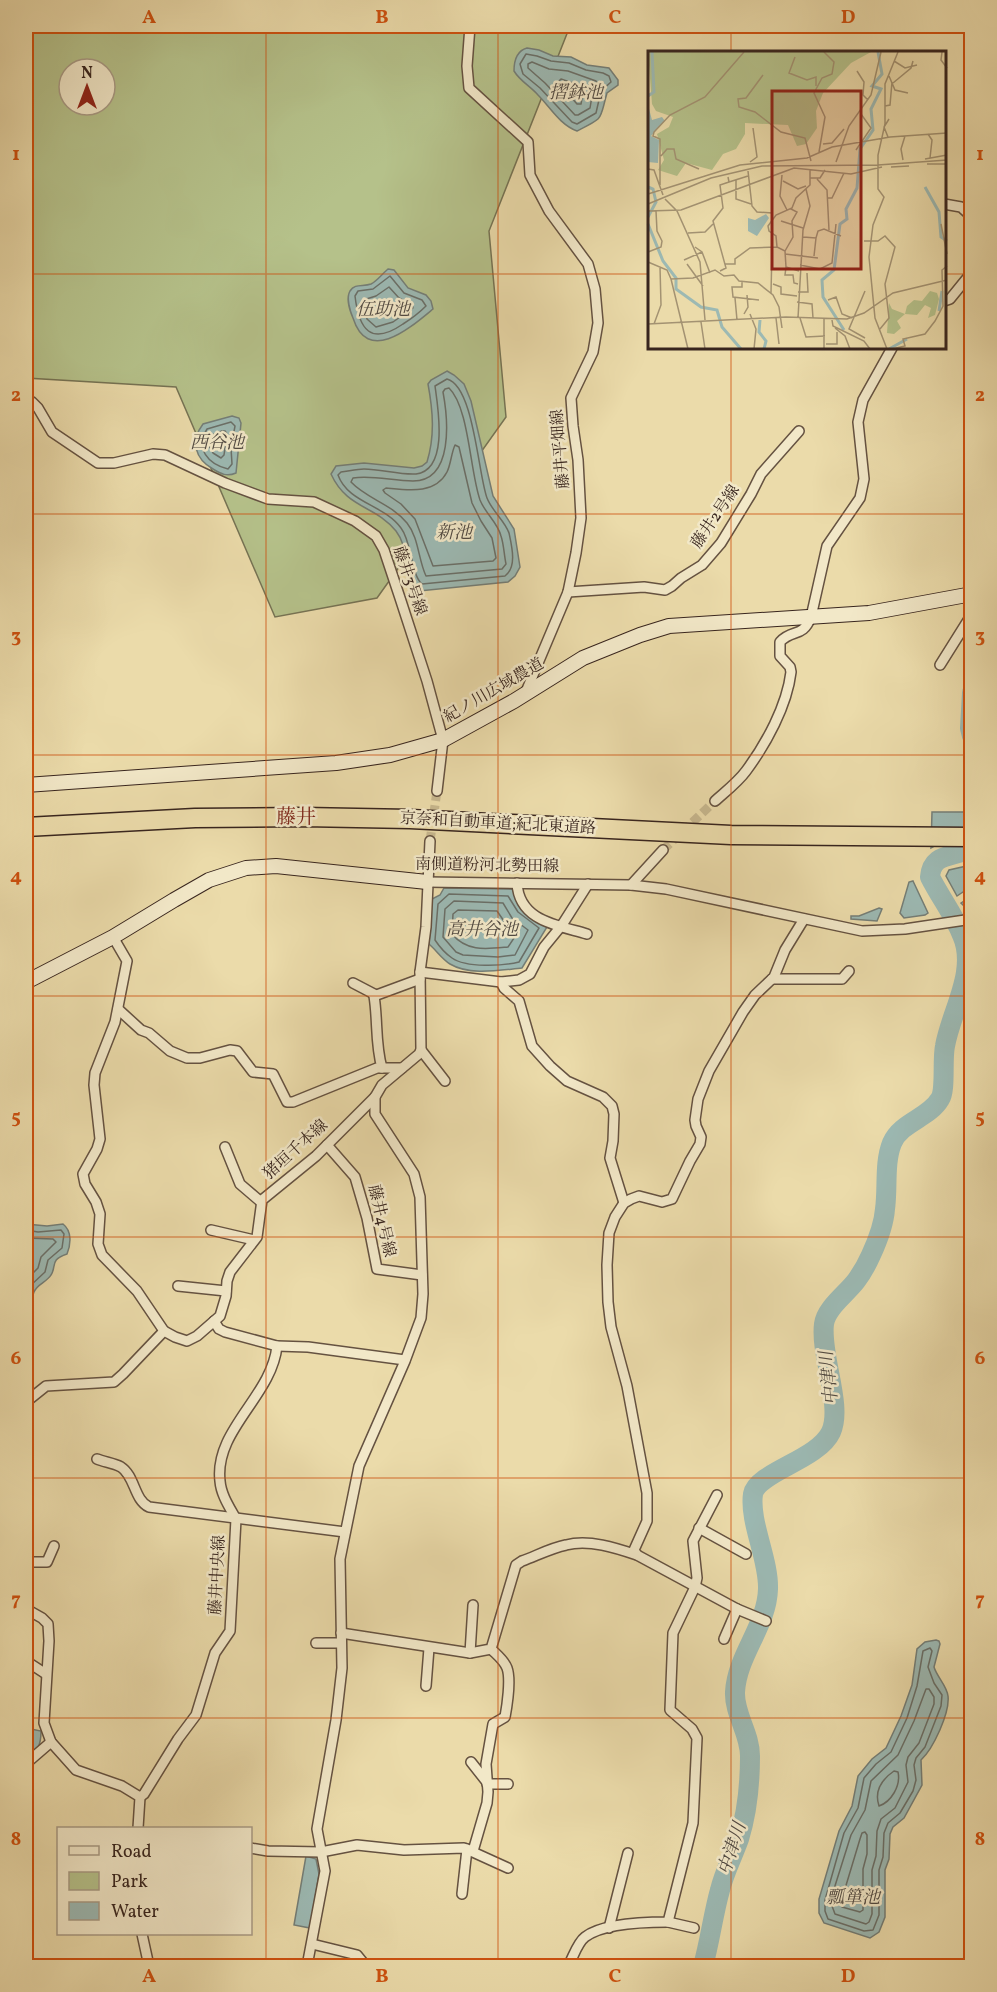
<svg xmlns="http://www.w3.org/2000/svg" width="997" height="1992" viewBox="0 0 997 1992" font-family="Vollkorn,'Noto Serif JP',serif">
  <rect width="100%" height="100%" fill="#ebdbaa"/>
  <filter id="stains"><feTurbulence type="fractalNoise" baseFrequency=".00333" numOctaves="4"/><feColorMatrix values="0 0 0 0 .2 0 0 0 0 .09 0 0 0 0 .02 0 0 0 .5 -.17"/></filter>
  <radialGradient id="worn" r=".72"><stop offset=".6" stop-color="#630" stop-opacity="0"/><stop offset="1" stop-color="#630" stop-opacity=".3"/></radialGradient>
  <path fill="#b5c18a" stroke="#767354" stroke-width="1.5" fill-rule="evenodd" d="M26,26H570L489,231L506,417L377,598L275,617L176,387L26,378ZM69,69H105V105H69Z"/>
  <g fill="#9cb9b3" stroke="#747e77" stroke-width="1.5">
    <path d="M527,48L539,50L553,56L571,57L587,65L609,68L618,80V85L607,93C599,121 605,117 577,131C560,125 550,107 538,95C530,86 520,81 514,71C514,61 516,51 527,48Z"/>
    <path d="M388,269L394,270L408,288L426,295L431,301L433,309C410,328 368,365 353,318C350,311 346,298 350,291C355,283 363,287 371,284C377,281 383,273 388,269Z"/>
    <path d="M447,371L454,375L464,384L471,401L493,496L514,529L520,567L515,576L508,582L419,591C405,574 409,548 396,531C375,505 347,509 331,474L336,466L364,463L414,468L422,466L427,462C435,436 433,411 428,384L431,380Z"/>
    <path d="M232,416L239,418L241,423L236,473C227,477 221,474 213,469C195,459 190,441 203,424Z"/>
    <path d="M932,812H971V826L931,848Z"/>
    <path d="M971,865V905L964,906L961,903L967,899L963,892L957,896L946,876L949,870Z"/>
    <path d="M913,881L928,913L925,915L904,918L900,913L909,882Z"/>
    <path d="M444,888L512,889L522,908L547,927L522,968C500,970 470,976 450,964C442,959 436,950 429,944L432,899L440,895Z"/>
    <path d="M879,908L882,909L877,921L851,919V916H859Z"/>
    <path d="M26,1224L47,1226L63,1224C72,1231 71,1244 67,1254C49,1260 57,1266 51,1275C47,1282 37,1284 34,1292C30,1301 33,1306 26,1314Z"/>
    <path d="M936,1640L939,1641L940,1644L934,1667C937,1677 947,1686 948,1696C950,1713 933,1749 921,1760L922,1785L904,1818L893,1827L890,1834L889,1859L885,1870V1917L879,1932L870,1938L824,1923L819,1913V1899L839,1831L852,1806L858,1776L872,1759L886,1748L901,1716L912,1685L917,1649L925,1642Z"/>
    <path d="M26,1728L41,1731C41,1745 38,1752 26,1759Z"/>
    <path d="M306,1856L316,1859L319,1874L310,1928L294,1925Z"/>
  </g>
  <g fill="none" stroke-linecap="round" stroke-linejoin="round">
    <g stroke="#6a6f68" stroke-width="1.5">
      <path d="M526,54L537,56L551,61L569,63L586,70L603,73L609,76L611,82L601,91L596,113L577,124L572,122L540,88L523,74L520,64Z"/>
      <path d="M532,62L549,69L568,71L596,81L597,83L592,96L590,108L578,115H575L545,83L528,68V64Z"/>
      <path d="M561,79L584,87L581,104H577L558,82Z"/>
      <path d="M390,276L404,293L422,300L426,306C419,313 411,319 403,324C371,346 359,330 355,296L358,291L373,289Z"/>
      <path d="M389,287L399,298L412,305L413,308L393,322L376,327L367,319L363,300L376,296Z"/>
      <path d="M447,379C474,386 478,474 487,498C492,511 505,521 509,533C512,547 517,567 505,576L422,584C411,575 412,542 401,528C385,505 348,503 338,475L341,472C349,471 357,469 364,469C381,469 399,475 416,474C449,470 438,408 435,386Z"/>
      <path d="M445,389L449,388C469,407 470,472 480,500C485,513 498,523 501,536C504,545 504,555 506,564L502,569L426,576C418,559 419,538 407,523C392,504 367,499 351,482L353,478C373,475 393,481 413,481C454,481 448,419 443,392Z"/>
      <path d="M231,422L235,426L231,448L232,464L228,469C208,464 195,449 207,429Z"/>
      <path d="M222,431H225L227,434L224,455L221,458L213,453L209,446L212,435Z"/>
      <path d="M455,445L459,447L472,503L481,521L492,538L496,558L493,561L433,566L415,519L401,504L385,493L383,490L386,488C407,490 435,495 447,472C451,464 451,454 455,445Z"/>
      <path d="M449,894L508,896L518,912L539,928L519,962C503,966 466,968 452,958C446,954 439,946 435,940L438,904Z"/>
      <path d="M454,901L503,903L512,918L528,930L515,955L498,957L463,955L456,952L443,937L445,909Z"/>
      <path d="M458,910L497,911L506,924L515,932L516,935L508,947C486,949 467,952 452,934L453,914Z"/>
      <path d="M26,1230L38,1232L61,1230L64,1234L62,1248L48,1260L45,1272L30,1286L26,1305"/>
      <path d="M26,1238L53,1239L56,1242L41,1257L38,1268L26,1280"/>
      <path d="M930,1648L932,1651L928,1667L934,1683L942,1695L941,1706L925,1747L916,1758L914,1765L916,1780L913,1791L900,1813L888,1823L884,1833L883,1857L879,1870V1915L873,1930L864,1931L828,1919L825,1911V1900L844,1833L858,1808L864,1778L876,1764L891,1752L907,1718L917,1686L923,1651Z"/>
      <path d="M926,1689H929L934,1697V1704L919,1743L908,1757L906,1765L908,1782L895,1808L881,1819L877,1831L876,1856L872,1870V1914L869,1922L866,1924L835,1914L832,1906L834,1889L851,1835L865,1810L871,1781L898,1755L914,1721Z"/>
      <path d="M894,1771L898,1772C901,1786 891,1802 879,1806C874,1791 881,1780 894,1771Z"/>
      <path d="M865,1832L867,1835V1854L863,1869V1910L860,1912L842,1907L841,1902L860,1839L862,1833Z"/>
    </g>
    <g stroke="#9cb9b3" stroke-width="20">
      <path d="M972,693L970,728L972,736"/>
      <path d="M703,1966C710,1941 713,1915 720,1890C724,1873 733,1856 739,1839C747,1813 750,1783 750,1756C750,1733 734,1714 735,1692C737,1655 767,1626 768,1589C769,1559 749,1522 753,1494C757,1472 818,1460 831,1432C843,1406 820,1355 824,1324C826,1308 846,1294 856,1281C862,1273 867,1264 871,1255C877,1242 884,1223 885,1209C888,1188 884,1163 892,1143C901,1122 929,1118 940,1099C946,1090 942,1060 945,1046C951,1011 978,971 962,935C954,915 940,897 930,877C932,851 955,859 972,847"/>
    </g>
    <g stroke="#c7b78e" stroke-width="9" stroke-dasharray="9 4.5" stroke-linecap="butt">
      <path d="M430,841L437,791"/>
      <path d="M663,850L715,801"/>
    </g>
    <g stroke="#655241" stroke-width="12">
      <g id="street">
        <path d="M470,26L467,66L469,88L528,142L530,175L549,211L588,264L595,289L598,323L593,352L571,398L573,426L578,460L581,518L576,553L568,592L525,694"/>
        <path d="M944,204L961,207L972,217"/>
        <path d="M944,301L950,299L972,272"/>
        <path d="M26,400L32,402L38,408L52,432L98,463H114L153,454L165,455L225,483L268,499L314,502L355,521L376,536L384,550L400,598L427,681L443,740L437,791"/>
        <path d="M568,592L644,587L665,590L672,586L681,578L702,565L721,543L751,494L761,474L799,431"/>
        <path d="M940,665L972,614"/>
        <path d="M715,801C725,792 738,782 746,771C766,744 787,706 791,672L790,667L780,656V642C793,628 802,639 811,617L827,546L860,498L864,479L858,422L863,400L892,348"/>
        <path d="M427,882L631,885L666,889L862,931L905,929L972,919"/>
        <path d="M517,883C519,921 557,925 587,934"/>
        <path d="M631,885L663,850"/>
        <path d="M113,937L127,961L115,1022L95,1073L94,1085L100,1139L97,1149L83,1174L85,1184L96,1202L100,1214L98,1244L102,1255L137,1291L164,1331"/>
        <path d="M420,972L501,982L519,980L530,974L544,947L562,925L588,884"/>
        <path d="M772,979H842L849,971"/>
        <path d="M501,982L504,988L519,1001L532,1046L550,1066L567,1081L603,1097L612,1106L614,1114L613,1141L610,1158L624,1203"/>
        <path d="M353,983L376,995"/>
        <path d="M118,1009L141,1030L149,1033L170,1051L187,1058H200L230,1050L237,1051L253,1072L273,1074L287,1102H293L377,1068H402"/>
        <path d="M421,1050L445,1081"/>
        <path d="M382,1068C375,1044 378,1020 374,996L420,979"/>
        <path d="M327,1145L355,1177L367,1218L377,1269L422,1275"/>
        <path d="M225,1147L240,1184L261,1202"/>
        <path d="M211,1230L254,1240"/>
        <path d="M178,1286L226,1291"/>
        <path d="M277,1346L308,1347L405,1360"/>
        <path d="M26,1402L46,1386L114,1382L123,1374L164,1331L175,1337L187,1341L197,1336L220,1316L226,1296L227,1281L230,1272L257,1237L262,1200L316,1156L375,1097"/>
        <path d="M26,1406L28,1427L26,1450"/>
        <path d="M97,1459C104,1462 114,1463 121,1467C135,1476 134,1500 149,1507L345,1532"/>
        <path d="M699,1528L746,1554"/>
        <path d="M637,1555L634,1550L647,1521V1493L627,1386L611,1327L608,1302L607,1265L609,1233L615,1217L624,1203L631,1199L639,1196L662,1202L672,1199L690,1161L700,1144L701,1137L696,1126L695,1120L698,1099L709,1071L743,1012L755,995L774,977L785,950L804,919"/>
        <path d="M26,1562H47L54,1546"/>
        <path d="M26,1609L42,1618L48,1624L49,1641L44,1723L51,1742L76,1770L122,1786L140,1797L138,1828"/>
        <path d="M341,1633L470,1653L491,1649L516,1565L522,1561C536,1556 551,1548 566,1545C589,1539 616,1548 637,1555L737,1609L766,1621"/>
        <path d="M724,1639L737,1609"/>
        <path d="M316,1643H341"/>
        <path d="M470,1653L473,1605"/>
        <path d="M26,1661L46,1674"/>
        <path d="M426,1686L429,1648"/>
        <path d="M26,1762L29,1761L51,1742"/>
        <path d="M471,1762L486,1781"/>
        <path d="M487,1784H508"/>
        <path d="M140,1797L144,1794L178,1739L196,1715L215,1653L230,1631L236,1519C230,1508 221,1495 220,1481C214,1430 272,1396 277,1346L225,1332L219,1329L214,1321"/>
        <path d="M250,1848L268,1851L321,1852L357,1845L404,1850L464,1848L508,1868"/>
        <path d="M473,1851L487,1803L488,1792L486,1764L493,1724L505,1717C507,1706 511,1679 507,1668C504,1660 497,1655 491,1649"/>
        <path d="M462,1894L467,1849"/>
        <path d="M668,1922L694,1928"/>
        <path d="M609,1928L628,1853"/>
        <path d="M142,1934L149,1966"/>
        <path d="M312,1944L357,1955L366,1966"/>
        <path d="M307,1966L325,1871L317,1829L336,1720L342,1668L340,1559L359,1466L405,1361L421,1318L423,1294L420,1197L414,1174L375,1114V1097L382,1085L419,1054L421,1050L420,972L426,927L430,841"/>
        <path d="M568,1966C573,1958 577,1943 585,1937C603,1923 646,1922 668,1922L693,1823L697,1738L692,1729L670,1710L673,1633L695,1587L697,1578L693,1541L717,1495"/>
      </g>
    </g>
    <g stroke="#38251e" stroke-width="16">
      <g id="secondary">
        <path d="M26,785L336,763L390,755L443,740L514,701L583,658L640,635L669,626L869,613L972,594"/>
        <path d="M26,982L113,937L174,900L209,880L246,868L276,866L427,882"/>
      </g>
    </g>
    <g stroke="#38251e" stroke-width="21">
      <path id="highway" d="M26,827L195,818L304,817L410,819L731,835L972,837"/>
    </g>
    <use href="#street" stroke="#f2e8c8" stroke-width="9"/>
    <use href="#secondary" stroke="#f2e8c8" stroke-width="14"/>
    <use href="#highway" stroke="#ebdbaa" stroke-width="18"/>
  </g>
  <path fill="none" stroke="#ce510f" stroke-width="1.5" stroke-opacity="0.55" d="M266,26V1966M498,26V1966M731,26V52M26,274H649M944,274H972M731,348V1966M26,514H972M26,755H972M26,996H972M26,1237H972M26,1478H972M26,1718H972"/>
  <g text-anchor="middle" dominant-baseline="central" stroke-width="5" stroke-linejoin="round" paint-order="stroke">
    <g font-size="16" fill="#38251e" stroke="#f2e8c8">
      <text transform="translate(561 449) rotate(-95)">藤井平畑線</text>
      <text transform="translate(716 517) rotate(-56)">藤井2号線</text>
      <text transform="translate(409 581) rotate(71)">藤井3号線</text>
      <text transform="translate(494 691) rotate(-30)">紀ノ川広域農道</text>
      <text transform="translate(498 824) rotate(3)">京奈和自動車道;紀北東道路</text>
      <text transform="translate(487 866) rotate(1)">南側道粉河北勢田線</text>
      <text transform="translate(296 1150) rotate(-42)">猪垣千本線</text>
      <text transform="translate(381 1221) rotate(77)">藤井4号線</text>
      <text transform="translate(218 1575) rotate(-87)">藤井中央線</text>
    </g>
    <g font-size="18" font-style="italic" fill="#514a43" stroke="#f2e8c8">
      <text x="576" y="93">摺鉢池</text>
      <text x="383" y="310">伍助池</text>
      <text x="217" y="443">西谷池</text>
      <text x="454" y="533">新池</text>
      <text x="482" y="930">高井谷池</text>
      <text transform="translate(830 1378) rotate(-96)">中津川</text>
      <text transform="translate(733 1849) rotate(-72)">中津川</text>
      <text x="853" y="1898">瓢箪池</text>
    </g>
    <g font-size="20" fill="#7a1f14" stroke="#f2e8c8">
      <text x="296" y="818">藤井</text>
    </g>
  </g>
  <g transform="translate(648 51)">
    <rect width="298" height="298" fill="#ebdbaa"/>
    <path d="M0,1H223L203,12L175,42L168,60L169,77L158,93L149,95L140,74L97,72V83L88,98L75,103L64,119L38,112L29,125L10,119L16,109L9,83L21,76L25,66L8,60L4,53ZM282,240L289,242L291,248L287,264L280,267L283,257L277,254L269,264L257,263L249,270L253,277L246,283L239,282L241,252L244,258L257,263L259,255L266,249L274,250Z" fill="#b5c18a"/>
    <path d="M0,54L4,69L14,66L17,70L3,85L11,89L10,112L0,111ZM118,163L121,167L109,185L100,180V167L107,169Z" fill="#9cb9b3"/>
    <path fill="none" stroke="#9cb9b3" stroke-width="3" d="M0,45L6,41L4,1M0,136L5,138L8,151L0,166M277,136L291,161L293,186L299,190M0,173L15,210L28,227V238L53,256L69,259L74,276L93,298M291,260L294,240M112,269L111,281L118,290L116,298M196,279L175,246L174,229L186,219L192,173L199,168L198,158L209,137L212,98L225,79L223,58L233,38L224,35L234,23L230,1M241,298L259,288"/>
    <path fill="none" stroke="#a39272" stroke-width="1.5" d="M294,1L293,9L299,17M147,6L141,22L159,29L168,26V35M246,10L257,17L269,14M209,20L216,31L215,44L220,49M115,24L98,47L90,48L91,56L107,61L133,81L157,87L163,110M241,25L247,39L260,42M245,32L263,17L265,10M237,55L242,54L244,31M280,83L284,89L282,107M240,86L236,76L241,68M175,93L184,92L196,78M208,99L223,77L213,63M171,101L177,66L166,42L174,27L184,23L186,11L176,1M13,105L19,98H26L28,108L51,118M277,108L299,104M255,109L253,98L257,85M102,111L109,106L105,77M188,111L201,75L223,44L233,1M279,113H299M243,116L261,115M0,118L6,119L15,144M100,120L104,155L109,161L124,162V167M134,124L132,145L139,159M80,126L81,131L100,125M162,127H172L177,119M169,128L179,139L181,179M88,129V148L103,153M135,130L150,138L158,135M12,134V88L5,85L6,81L22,64L57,46L96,1M0,143L92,114L159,107L184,96L242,86L299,82M180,147H184L196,122M17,148L29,160L52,211L57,269M0,153L63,127L114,115L230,114L299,109M0,160L33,159L146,117L203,123L234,116M133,170L155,177M293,173L299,203M40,182L57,181L65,173M155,186L168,187L170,180L176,178L193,185M216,190H230L237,185L247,196L237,233L241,267L232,278M47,196L54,201L62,222M137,200L145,186L144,170L149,161L143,158M0,201L13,196L14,190L9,180L8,160M137,203L170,207M166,205L168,187M36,209L54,201M0,211L19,219L23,228L45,227L67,219L76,225L86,224L91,230L110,232L125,244L131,256L134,277M39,213L55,235M77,213H87V208L102,197L129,196M152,214L172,218L184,212L188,173M138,216L137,224H145L146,232L150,233M72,220L78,217L65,170L75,157L72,134L81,131M151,220L138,216L137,200L129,196L128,185L121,180L120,175L128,164L144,157L148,147L162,134V119M23,228L40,298M94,230V236H84L85,246L111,249M125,233L133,236V243L149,245M150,241H160L159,222M123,242L124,199M87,247L89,269M180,249L188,246L194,263L204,267M149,251L164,253L165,267M96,263L100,256L99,244M102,263L108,278L106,298M128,267L131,293M150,267L155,179L162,155L158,138M152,267L158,286L177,285M176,268V298M184,269L185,275L216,290L222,298M53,271L57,298M0,273L138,266L199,268L216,262L245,242L299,229M6,273L13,254L12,216M187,277L197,285L202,298M217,287L201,278L217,240M178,293H189V281M239,298L227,267L221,206L225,174L236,146L230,138V104L237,73V33L250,1M244,298L257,295L255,288L277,283L287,270L295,255L294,219L299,215"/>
    <path fill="#8f2418" fill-opacity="0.15" stroke="#8f2418" stroke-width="3" d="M124,40H213V218H124Z"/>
    <rect width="298" height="298" fill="none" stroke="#38251e" stroke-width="3"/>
  </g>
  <rect width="997" height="1992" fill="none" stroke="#ebdbaa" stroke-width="66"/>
  <rect x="57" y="1827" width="195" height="108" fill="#f2e8c8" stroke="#a89a84" stroke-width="1.5"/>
  <rect x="69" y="1846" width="30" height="9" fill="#f2e8c8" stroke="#a89a84" stroke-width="1.5"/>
  <text x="111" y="1857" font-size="18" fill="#38251e">Road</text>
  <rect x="69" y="1872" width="30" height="18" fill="#b5c18a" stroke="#a89a84" stroke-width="1.5"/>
  <text x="111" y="1887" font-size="18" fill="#38251e">Park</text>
  <rect x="69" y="1902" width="30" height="18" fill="#9cb9b3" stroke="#a89a84" stroke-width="1.5"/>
  <text x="111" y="1917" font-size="18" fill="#38251e">Water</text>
  <g transform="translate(87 87)"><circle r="28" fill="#f2e8c8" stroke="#a89a84" stroke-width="1.5"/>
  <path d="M0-4.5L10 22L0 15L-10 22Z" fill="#8f2418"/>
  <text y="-9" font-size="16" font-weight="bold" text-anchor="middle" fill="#38251e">N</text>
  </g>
  <rect x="33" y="33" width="931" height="1926" fill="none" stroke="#ce510f" stroke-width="2"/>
  <g font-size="20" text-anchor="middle" font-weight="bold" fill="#ce510f">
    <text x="149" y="23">A</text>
    <text x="382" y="23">B</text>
    <text x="615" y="23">C</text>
    <text x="848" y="23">D</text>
    <text x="16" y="160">1</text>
    <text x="980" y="160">1</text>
    <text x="16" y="401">2</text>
    <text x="980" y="401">2</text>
    <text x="16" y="642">3</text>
    <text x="980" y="642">3</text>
    <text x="16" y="882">4</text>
    <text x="980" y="882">4</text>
    <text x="16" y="1123">5</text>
    <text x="980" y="1123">5</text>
    <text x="16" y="1364">6</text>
    <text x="980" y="1364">6</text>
    <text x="16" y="1605">7</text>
    <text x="980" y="1605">7</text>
    <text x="16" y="1845">8</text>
    <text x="980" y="1845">8</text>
    <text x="149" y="1982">A</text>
    <text x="382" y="1982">B</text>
    <text x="615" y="1982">C</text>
    <text x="848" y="1982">D</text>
  </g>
  <rect width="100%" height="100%" filter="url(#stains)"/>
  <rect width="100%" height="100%" fill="url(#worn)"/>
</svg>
